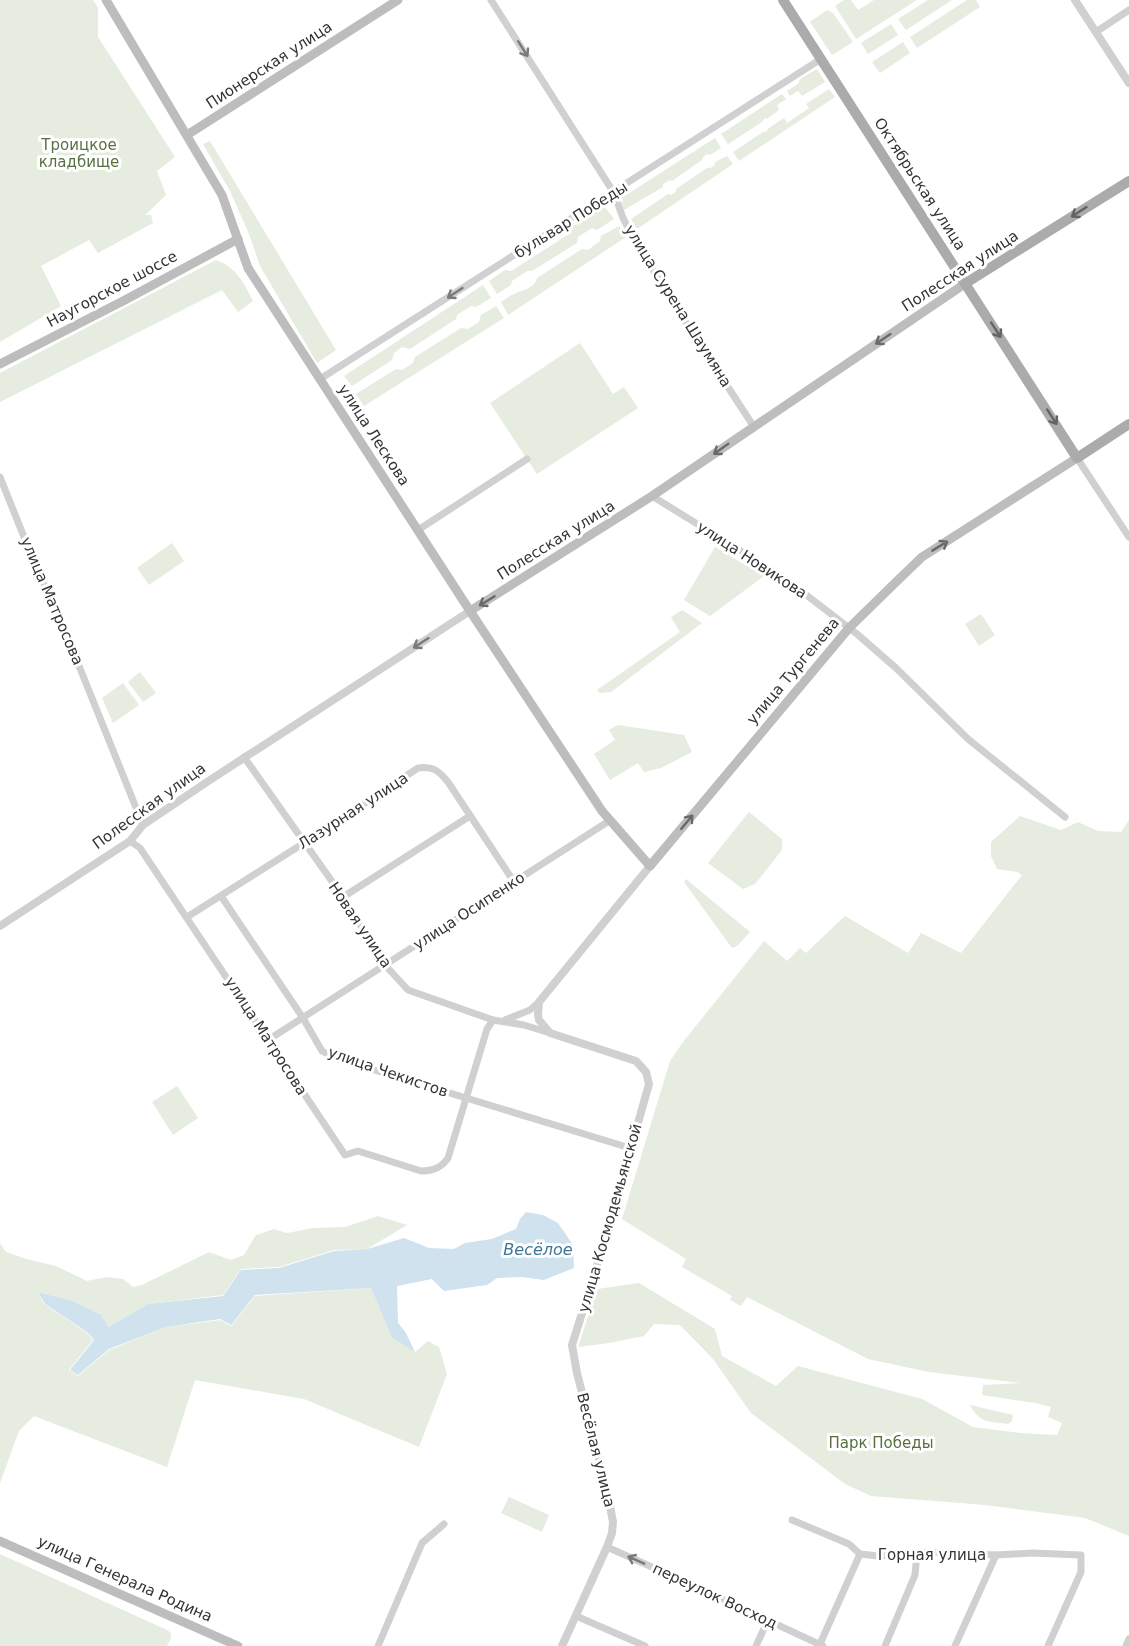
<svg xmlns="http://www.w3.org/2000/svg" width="1129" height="1646" viewBox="0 0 1129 1646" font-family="'DejaVu Sans',sans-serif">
  <rect width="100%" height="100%" fill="#fff"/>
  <g fill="#e6ecdf">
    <path d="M0,0H93L98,8V37L175,157L157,171L166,195L145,215H151L153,223L98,253L89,240L41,266L61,306L0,342Z"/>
    <path d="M844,0H851L858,10L874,0H917L856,39L835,6Z"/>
    <path d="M928,0H952L906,30L898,19Z"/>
    <path d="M967,0H976L980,7L917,48L910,37Z"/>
    <path d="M827,10L833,13L853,42L832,55L810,22Z"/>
    <path d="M891,24L898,35L868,54L861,43Z"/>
    <path d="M903,42L910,53L880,73L872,62Z"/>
    <path d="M817,69L825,82L802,96L798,91L790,96L787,91L798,84L800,79Z"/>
    <path d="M829,89L835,97L739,161L733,152L763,132H766L769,128L784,118L787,123L809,108L806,104Z"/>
    <path d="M782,94L786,99L777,105L779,110L767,119L765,118L762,122L728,144L721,134Z"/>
    <path d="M715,138L721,148L710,155L707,154L703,157L702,160L672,181L670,180L663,184V187L624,210L622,204L623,197Z"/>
    <path d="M210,141L336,350L317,363L260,266L249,234L230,191L203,144Z"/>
    <path d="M727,156L733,164L637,229L631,219L668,194L671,195L676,192V189L707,168H710L714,166L715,162Z"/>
    <path d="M604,206L614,219L597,230L592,228L578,237L577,243L532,271H527L512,281L511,285L497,294L489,281L505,270L511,271L569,234L567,230Z"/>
    <path d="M619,226L626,237L508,315L501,302C505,299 509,296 514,294C522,290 534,289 537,278L582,249L588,250L600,241L601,236Z"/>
    <path d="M216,260C236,267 244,283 253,301L238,312L222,290L0,402V373Z"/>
    <path d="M483,285L491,298L476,307L471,306L457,315L456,319L410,349L402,347L394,353L392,360L352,386L344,376Z"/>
    <path d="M496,306L504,318L364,406L356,394L396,369L402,370L413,363L415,357L461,328L468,329L479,322L481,315Z"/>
    <path d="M580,343L613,394L624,387L638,408L537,474L490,403Z"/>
    <path d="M172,543L184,561L149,585L137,568Z"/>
    <path d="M715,547L764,576L710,616L684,600Z"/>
    <path d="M682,610L702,623L611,692L600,693L597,690L680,632L671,617Z"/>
    <path d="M981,614L995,635L979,646L965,624Z"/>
    <path d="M140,672L156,693L143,702L128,682Z"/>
    <path d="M123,683L139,705L113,723L102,698Z"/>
    <path d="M618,725L684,735L692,752L661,768L644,772L638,763L610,780L594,754L615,740L609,730Z"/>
    <path d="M749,812L782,839V850L755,884L743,889L708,863Z"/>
    <path d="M1020,816L1061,830L1078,822L1098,831L1121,832L1129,820V1536L1085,1518L985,1505L871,1496L845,1484L751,1413L713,1359L680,1325L654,1324L644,1336L609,1343L578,1347L597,1289L639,1283L715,1329L722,1356L776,1386L798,1366L922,1399L973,1427L1020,1433L1057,1435L1062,1423L1048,1417L1051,1407L1035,1403L982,1395L983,1385L1021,1383L929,1372L868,1359L747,1297L741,1306L730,1300L732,1296L682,1267L686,1259L622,1219L670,1061L683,1042L764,941L787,961L800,948L806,953L845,916L908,953L921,933L961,953L1022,875L1017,872L997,869L991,856V842Z"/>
    <path d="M686,879L750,932L737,946L732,948L684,882Z"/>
    <path d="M177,1086L198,1118L173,1135L152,1102Z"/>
    <path d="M378,1216L407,1225L367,1249L334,1250L279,1267L241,1269L223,1295L148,1304L109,1327L100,1314L73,1301L38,1292L44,1304L86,1332L93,1340L69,1370L78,1376L109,1350L166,1327L220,1320L231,1326L255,1296L371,1288L392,1338L415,1352L428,1341L439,1347L447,1374L419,1447L304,1399L195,1380L167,1467L34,1416L19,1431L0,1483V1243L6,1252L26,1259L56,1266L87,1281L107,1277L123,1279L133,1287L142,1285L209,1252L231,1260L244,1255L256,1235L274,1229L287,1233L313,1228L345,1227Z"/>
    <path d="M970,1405L1013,1415L1012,1421L1008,1424C989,1421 980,1424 970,1405Z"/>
    <path d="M509,1497L549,1515L542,1532L501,1513Z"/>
    <path d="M0,1554L167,1630L171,1633V1638L167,1646H0Z"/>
  </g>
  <path fill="#cfe2ee" d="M526,1212L543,1215L558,1223L573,1245L574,1268L544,1280L522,1277L497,1278L487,1285L444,1291L432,1279L397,1286L398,1323L406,1333L415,1352L392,1338L371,1288L255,1295L231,1325L220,1319L166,1327L109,1349L78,1375L70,1370L94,1340L87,1332L45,1304L38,1292L73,1301L100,1314L109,1327L148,1304L223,1296L241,1270L279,1268L334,1251L367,1249L404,1238L429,1248L454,1249L465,1243L492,1239L516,1229L520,1219Z"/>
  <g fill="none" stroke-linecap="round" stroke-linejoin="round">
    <g stroke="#d0d0d0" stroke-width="7">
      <path d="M491,0L614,193L623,218L633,237L670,298L754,427"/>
      <path d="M1096,32L1129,10"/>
      <path d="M320,379L821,59"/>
      <path d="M1077,458L1129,537"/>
      <path d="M0,477L30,552L71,646L143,825"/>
      <path d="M652,496L783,577L857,634L896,668L968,739L1065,817"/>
      <path d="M418,530L527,459"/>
      <path d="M244,757L343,897L385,965L408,990L493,1020L524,1025L550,1033"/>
      <path d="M130,841L140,848L345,1155L358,1151L421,1171C433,1171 441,1168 448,1158L487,1029L493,1020"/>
      <path d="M221,896L303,1018L322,1051L335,1058L630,1148"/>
      <path d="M343,897L470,816"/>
      <path d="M187,917L304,843L418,768C433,766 438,770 448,782L514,882"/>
      <path d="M505,1020L530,1010L539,1002"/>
      <path d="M268,1040L609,821"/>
      <path d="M792,1520L849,1544L860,1554L878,1556L929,1552L996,1555L1032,1553L1081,1555V1572L1048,1646"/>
      <path d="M607,1547L688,1583L823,1646"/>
      <path d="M576,1616L645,1646"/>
      <path d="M820,1644L860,1554"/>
      <path d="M378,1646L422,1543L444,1524"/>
      <path d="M756,1646L768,1620"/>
      <path d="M885,1646L915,1575L917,1553"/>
      <path d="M955,1646L996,1555"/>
      <path d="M1126,1646L1129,1639"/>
    </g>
    <g stroke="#d0d0d0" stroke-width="8">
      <path d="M1075,0L1129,83"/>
      <path d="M0,926L130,841L143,825L210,780L470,611"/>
      <path d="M562,1646L607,1547L612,1533L613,1522L607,1490L577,1373L572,1345L605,1240L649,1084L646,1072L636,1061L550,1033L539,1020L538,1014L539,1002L650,866"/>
    </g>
    <g stroke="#bdbdbd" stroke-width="9">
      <path d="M106,0L222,195L248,268L470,611L602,811L650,866L849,628L895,583L922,557L1077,458"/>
      <path d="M187,135L398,0"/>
      <path d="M0,364L125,300L238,239"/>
      <path d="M470,611L652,496L966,283"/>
      <path d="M0,1541L238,1646"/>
    </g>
    <g stroke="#ababab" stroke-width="10">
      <path d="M783,0L1077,458L1129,424"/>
      <path d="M966,283L1129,181"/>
    </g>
  </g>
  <defs><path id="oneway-shaft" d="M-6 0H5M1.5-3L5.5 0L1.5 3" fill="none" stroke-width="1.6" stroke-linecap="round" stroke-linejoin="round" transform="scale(1.5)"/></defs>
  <g stroke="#7a7a7a">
    <use href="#oneway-shaft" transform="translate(523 49) rotate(58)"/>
    <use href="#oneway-shaft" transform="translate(455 293) rotate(147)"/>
    <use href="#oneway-shaft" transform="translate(421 643) rotate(147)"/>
    <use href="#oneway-shaft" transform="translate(636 1560) rotate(-156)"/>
  </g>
  <g stroke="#636363">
    <use href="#oneway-shaft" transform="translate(1079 212) rotate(147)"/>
    <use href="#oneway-shaft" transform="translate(996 330) rotate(57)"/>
    <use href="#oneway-shaft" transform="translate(1052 417) rotate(57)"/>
  </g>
  <g stroke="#6a6a6a">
    <use href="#oneway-shaft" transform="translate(883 339) rotate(146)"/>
    <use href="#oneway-shaft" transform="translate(721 449) rotate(145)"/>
    <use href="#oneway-shaft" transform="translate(940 546) rotate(-31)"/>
    <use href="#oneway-shaft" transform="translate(487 601) rotate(148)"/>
    <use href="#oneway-shaft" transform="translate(687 822) rotate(-50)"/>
  </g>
  <g text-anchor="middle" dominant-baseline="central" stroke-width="6" stroke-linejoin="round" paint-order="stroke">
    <g font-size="15" fill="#333" stroke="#fff">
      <text transform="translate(269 65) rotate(-33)">Пионерская улица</text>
      <text transform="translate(920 184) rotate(57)">Октябрьская улица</text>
      <text transform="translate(571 220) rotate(-32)">бульвар Победы</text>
      <text transform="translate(960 271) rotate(-33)">Полесская улица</text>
      <text transform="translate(112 289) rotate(-28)">Наугорское шоссе</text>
      <text transform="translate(678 306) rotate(58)">улица Сурена Шаумяна</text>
      <text transform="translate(374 435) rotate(57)">улица Лескова</text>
      <text transform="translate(556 540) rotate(-32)">Полесская улица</text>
      <text transform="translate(752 560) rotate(33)">улица Новикова</text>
      <text transform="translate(52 601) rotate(67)">улица Матросова</text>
      <text transform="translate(793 671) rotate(-50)">улица Тургенева</text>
      <text transform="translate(149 806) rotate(-36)">Полесская улица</text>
      <text transform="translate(353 811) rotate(-33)">Лазурная улица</text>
      <text transform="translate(469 911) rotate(-33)">улица Осипенко</text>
      <text transform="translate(360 925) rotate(56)">Новая улица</text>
      <text transform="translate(266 1036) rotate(57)">улица Матросова</text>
      <text transform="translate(388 1072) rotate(19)">улица Чекистов</text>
      <text transform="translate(610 1218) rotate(-74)">улица Космодемьянской</text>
      <text transform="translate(596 1450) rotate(76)">Весёлая улица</text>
      <text x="932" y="1555">Горная улица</text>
      <text transform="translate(125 1579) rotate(24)">улица Генерала Родина</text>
      <text transform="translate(715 1596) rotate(25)">переулок Восход</text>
    </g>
    <g font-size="15" fill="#56703f" stroke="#fff">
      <text x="79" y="145">Троицкое<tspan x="79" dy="17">кладбище</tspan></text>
      <text x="881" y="1443">Парк Победы</text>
    </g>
    <g font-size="16" font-style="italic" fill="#3f7597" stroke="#fff">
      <text x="538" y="1249">Весёлое</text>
    </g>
  </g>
</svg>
